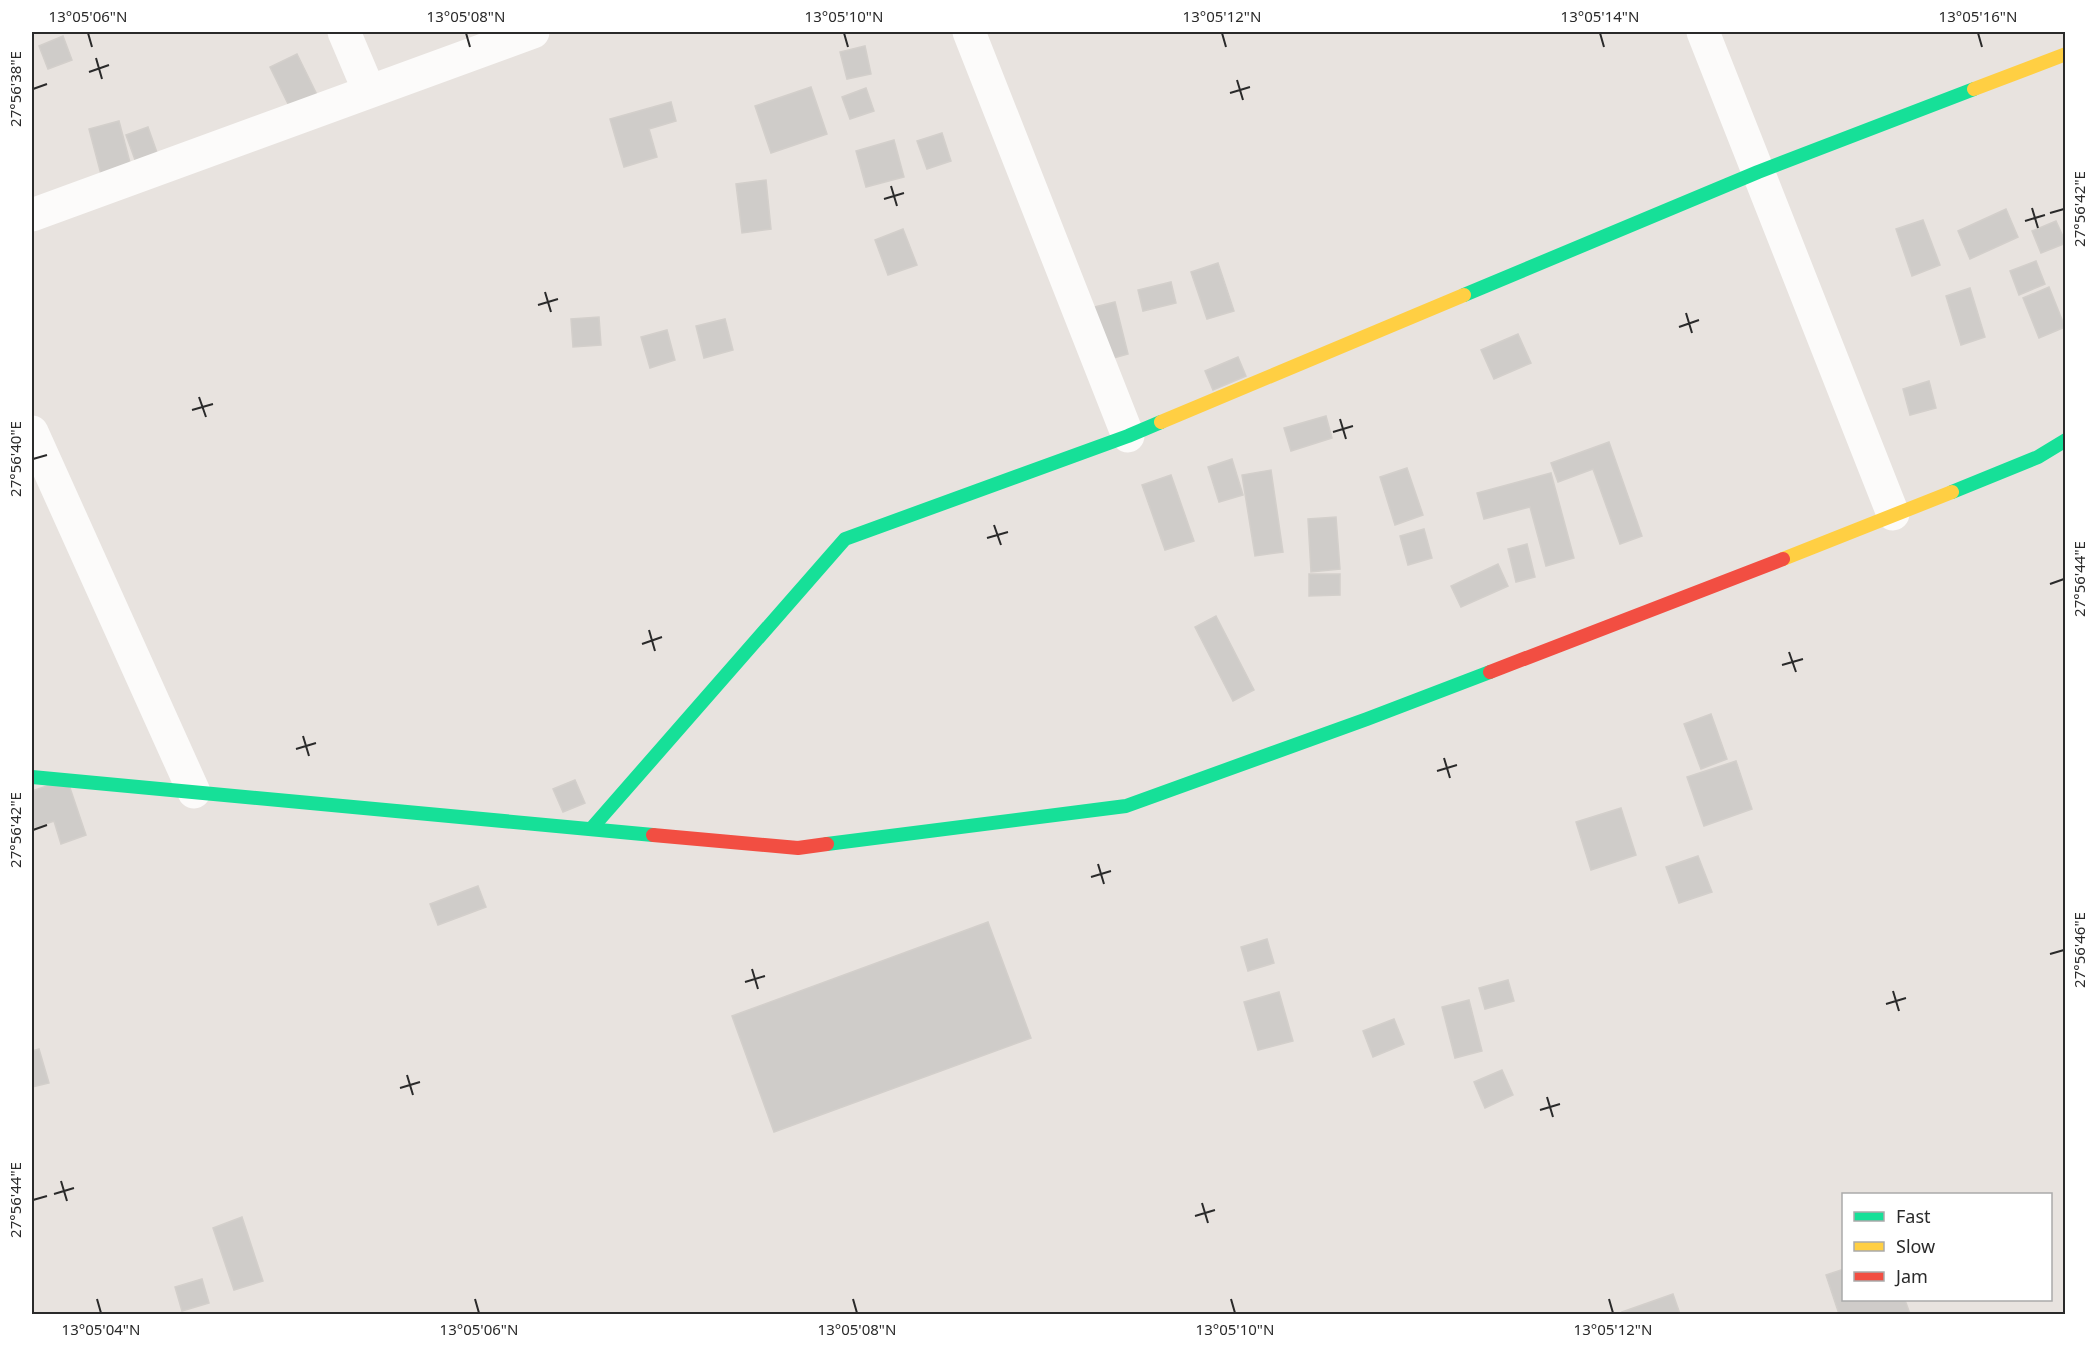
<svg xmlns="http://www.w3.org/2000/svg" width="2097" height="1346" viewBox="0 0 2097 1346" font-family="'Noto Sans',sans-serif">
  <rect width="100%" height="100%" fill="#e8e3df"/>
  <g fill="#cfccc9" stroke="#d3cfcb" stroke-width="1.5">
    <path d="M63,36L72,60L48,69L39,46Z"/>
    <path d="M865,46L871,74L847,79L840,52Z"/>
    <path d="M297,54L321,103L294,116L270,67Z"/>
    <path d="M811,87L827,134L771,153L755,106Z"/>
    <path d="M866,88L874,111L850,119L842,97Z"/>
    <path d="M671,102L676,121L649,129L657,157L624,167L610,119Z"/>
    <path d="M119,121L132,170L102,178L89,129Z"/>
    <path d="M148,127L160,161L138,168L126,135Z"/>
    <path d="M942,133L951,161L927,169L917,141Z"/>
    <path d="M894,140L904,177L866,187L856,151Z"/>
    <path d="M766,180L771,229L742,233L736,184Z"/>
    <path d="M2006,209L2018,237L1970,259L1958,231Z"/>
    <path d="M1923,220L1940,265L1912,276L1896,229Z"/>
    <path d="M2056,221L2066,243L2041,253L2032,231Z"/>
    <path d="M903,229L917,265L888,275L875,240Z"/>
    <path d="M2036,261L2045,284L2019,295L2010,271Z"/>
    <path d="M1218,263L1234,311L1207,319L1191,272Z"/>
    <path d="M1171,282L1176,303L1143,311L1138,290Z"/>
    <path d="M2049,287L2065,327L2039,338L2023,298Z"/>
    <path d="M1970,288L1985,337L1961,345L1946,296Z"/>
    <path d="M1115,302L1128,354L1092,364L1078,311Z"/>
    <path d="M599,317L601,345L573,347L571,319Z"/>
    <path d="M725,319L733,350L704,358L696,326Z"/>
    <path d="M667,330L675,360L650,368L641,337Z"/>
    <path d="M1518,334L1531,363L1494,379L1481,350Z"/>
    <path d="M1238,357L1246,376L1213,390L1205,371Z"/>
    <path d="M1929,381L1936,408L1910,415L1903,389Z"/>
    <path d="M1326,416L1332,438L1291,451L1284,428Z"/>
    <path d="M1609,442L1642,536L1620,544L1593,469L1558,482L1551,463Z"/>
    <path d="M1232,459L1243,495L1219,502L1208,467Z"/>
    <path d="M1407,468L1423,515L1395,525L1380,477Z"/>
    <path d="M1271,470L1283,552L1255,556L1242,475Z"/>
    <path d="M1551,473L1574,558L1546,566L1530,507L1484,519L1477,493Z"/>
    <path d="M1171,475L1194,541L1165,550L1142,485Z"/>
    <path d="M1336,517L1340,569L1311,572L1308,519Z"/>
    <path d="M1424,529L1432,558L1408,565L1400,536Z"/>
    <path d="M1527,544L1535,577L1516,582L1508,549Z"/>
    <path d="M1498,564L1508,586L1461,607L1451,586Z"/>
    <path d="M1309,574H1340V595L1309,596Z"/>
    <path d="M1216,616L1254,690L1233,701L1195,627Z"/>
    <path d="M1711,714L1727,759L1701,769L1684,724Z"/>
    <path d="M1736,761L1752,809L1704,826L1687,777Z"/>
    <path d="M67,779L86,835L61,844L54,821L32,829V791Z"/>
    <path d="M575,780L585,803L563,812L553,789Z"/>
    <path d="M1621,808L1636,855L1591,870L1576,822Z"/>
    <path d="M1698,856L1712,892L1679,903L1666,867Z"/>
    <path d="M478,886L486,907L438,925L430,904Z"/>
    <path d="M988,922L1031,1038L774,1132L732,1016Z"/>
    <path d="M1267,939L1274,963L1248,971L1241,947Z"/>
    <path d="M1508,980L1514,1001L1485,1009L1479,988Z"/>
    <path d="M1279,992L1293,1041L1258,1050L1244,1002Z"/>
    <path d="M1469,1000L1482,1051L1455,1058L1442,1007Z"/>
    <path d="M1394,1019L1404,1044L1373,1057L1363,1031Z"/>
    <path d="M39,1049L49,1083L32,1087V1051Z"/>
    <path d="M1502,1070L1513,1095L1485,1108L1474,1082Z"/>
    <path d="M242,1217L263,1281L234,1290L213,1228Z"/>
    <path d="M1844,1269V1300H1905L1910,1314H1839L1826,1275Z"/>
    <path d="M202,1279L209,1303L182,1311L175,1287Z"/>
    <path d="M1673,1294L1680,1314H1623L1622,1312Z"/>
  </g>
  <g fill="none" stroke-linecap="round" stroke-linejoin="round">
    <g stroke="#fcfbfa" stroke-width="33">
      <path d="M344,32L369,91"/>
      <path d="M969,32L1128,436"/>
      <path d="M1703,32L1893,514"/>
      <path d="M32,215L533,32"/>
      <path d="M32,432L194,792"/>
    </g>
    <g stroke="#16e098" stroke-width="14">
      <path d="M1464,295L1758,172L1974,89"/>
      <path d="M1952,492L2038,457L2066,440"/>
      <path d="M32,777L653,835"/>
      <path d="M591,829L845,539L1128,436L1161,422"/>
      <path d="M827,844L1126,806L1367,719L1490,672"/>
    </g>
    <g stroke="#ffcf43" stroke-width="14">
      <path d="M1974,89L2066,54"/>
      <path d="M1161,422L1464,295"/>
      <path d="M1783,559L1952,492"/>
    </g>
    <g stroke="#f24e42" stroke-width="14">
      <path d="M1490,672L1783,559"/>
      <path d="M653,835L798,848L827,844"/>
    </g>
  </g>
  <path fill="none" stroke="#2a2a2a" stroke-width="2" d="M88,33L92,47M466,33L470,47M844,33L848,47M1222,33L1226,47M1600,33L1604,47M1978,33L1982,47M96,58L102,79M89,72L109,65M1237,80L1243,100M33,89L47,84M1230,93L1250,87M891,186L897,206M884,199L904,193M2032,208L2038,228M2050,213L2064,209M2025,221L2045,215M545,292L551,312M538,305L558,299M1686,313L1692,333M1679,327L1699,320M199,397L206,417M192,410L213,404M1340,419L1346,439M1333,432L1353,426M33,459L47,455M994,525L1001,545M987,538L1008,532M2050,584L2064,579M649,630L655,651M642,644L662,637M1789,652L1796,672M1782,665L1803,659M303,736L309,756M296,749L316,743M1444,758L1450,778M1437,771L1457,765M33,830L47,825M1098,864L1104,884M1091,877L1111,871M2050,954L2064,950M752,969L758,989M745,982L765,976M1893,991L1899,1011M1886,1004L1906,998M407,1075L413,1095M400,1088L420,1082M1547,1097L1553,1117M1540,1110L1560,1104M61,1181L67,1201M54,1194L74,1188M33,1200L47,1196M1202,1203L1208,1223M1195,1216L1215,1210M97,1299L101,1313M475,1299L479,1313M853,1299L857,1313M1231,1299L1235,1313M1609,1299L1613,1313"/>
  <rect width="2097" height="1346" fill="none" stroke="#ffffff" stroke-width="66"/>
  <rect x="1842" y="1193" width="210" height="108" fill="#ffffff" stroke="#aaaaaa" stroke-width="1.5"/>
  <rect x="1854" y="1212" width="30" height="9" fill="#16e098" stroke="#aaaaaa" stroke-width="1.5"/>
  <text x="1896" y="1223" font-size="18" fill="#2a2a2a">Fast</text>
  <rect x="1854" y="1242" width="30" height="9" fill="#ffcf43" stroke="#aaaaaa" stroke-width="1.5"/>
  <text x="1896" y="1253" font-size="18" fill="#2a2a2a">Slow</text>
  <rect x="1854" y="1272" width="30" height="9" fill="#f24e42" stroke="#aaaaaa" stroke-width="1.5"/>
  <text x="1896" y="1283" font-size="18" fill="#2a2a2a">Jam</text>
  <rect x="33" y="33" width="2031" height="1280" fill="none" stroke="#2a2a2a" stroke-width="2"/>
  <g font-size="15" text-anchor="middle" fill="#2a2a2a">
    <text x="88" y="22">13°05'06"N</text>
    <text x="466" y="22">13°05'08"N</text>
    <text x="844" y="22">13°05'10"N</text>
    <text x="1222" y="22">13°05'12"N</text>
    <text x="1600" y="22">13°05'14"N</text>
    <text x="1978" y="22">13°05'16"N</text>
    <text transform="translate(16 89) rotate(-90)" y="5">27°56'38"E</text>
    <text transform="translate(2080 209) rotate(-90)" y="5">27°56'42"E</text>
    <text transform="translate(16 459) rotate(-90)" y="5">27°56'40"E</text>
    <text transform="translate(2080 579) rotate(-90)" y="5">27°56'44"E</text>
    <text transform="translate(16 830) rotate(-90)" y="5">27°56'42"E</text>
    <text transform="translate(2080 950) rotate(-90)" y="5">27°56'46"E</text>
    <text transform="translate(16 1200) rotate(-90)" y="5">27°56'44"E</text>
    <text x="101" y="1335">13°05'04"N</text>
    <text x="479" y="1335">13°05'06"N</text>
    <text x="857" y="1335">13°05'08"N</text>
    <text x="1235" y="1335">13°05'10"N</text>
    <text x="1613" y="1335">13°05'12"N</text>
  </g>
</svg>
